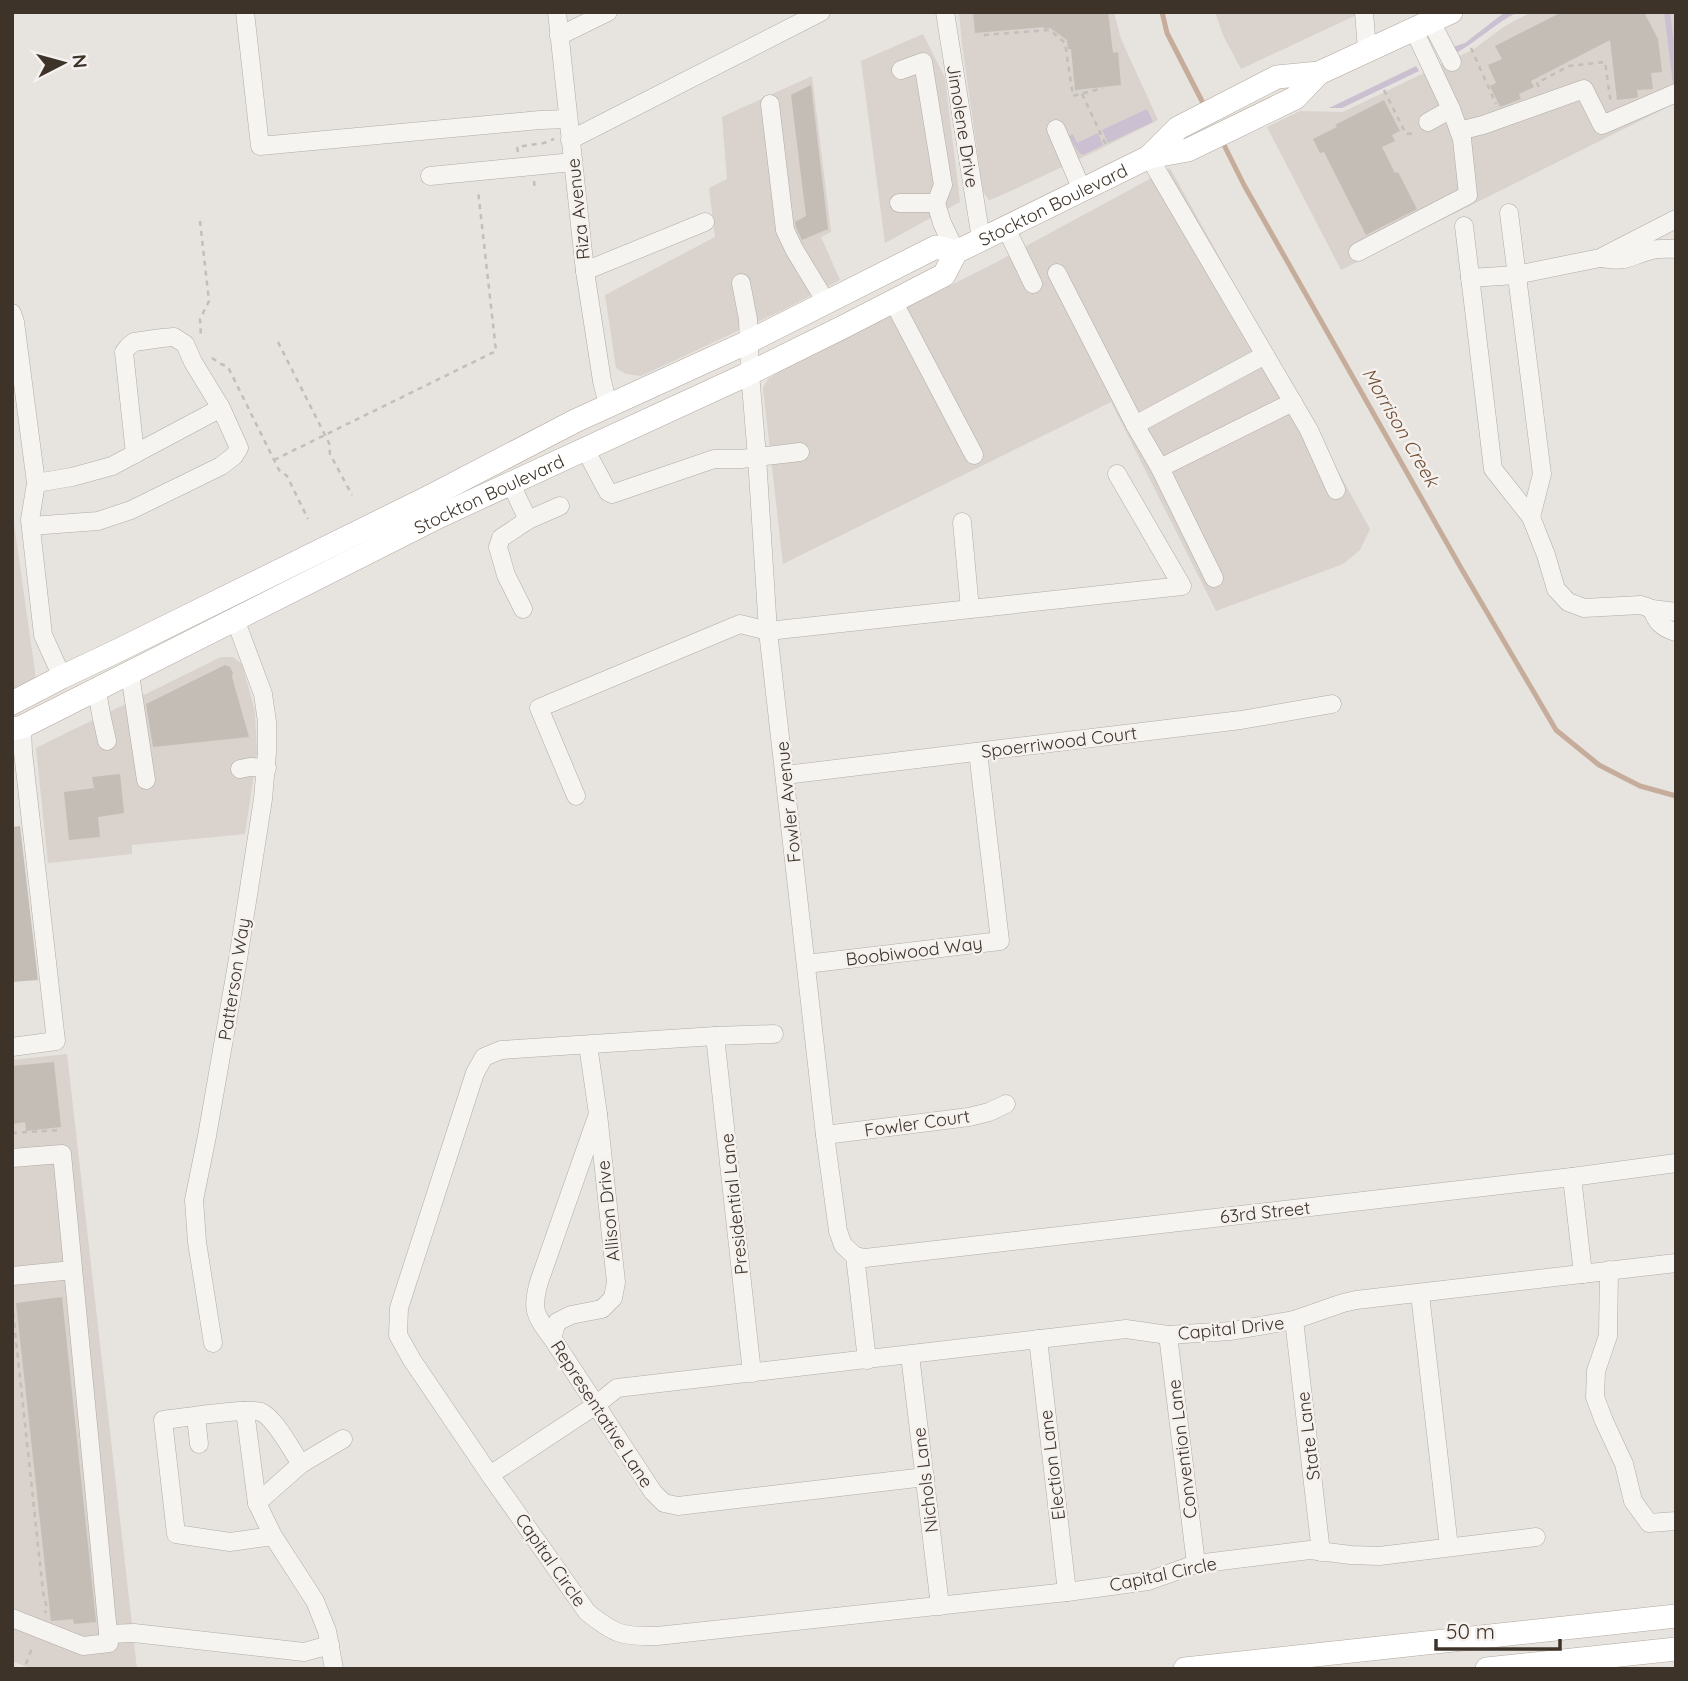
<svg xmlns="http://www.w3.org/2000/svg" width="1688" height="1681" viewBox="0 0 1688 1681" font-family="Quicksand,sans-serif">
  <rect width="100%" height="100%" fill="#e7e3df"/>
  <g fill="#d9d2cd">
    <path d="M959,12H1114L1121,39L1158,120L1094,152L1000,196L989,200L983,192L962,44Z"/>
    <path d="M1215,12H1363L1241,69L1223,35Z"/>
    <path d="M1532,12H1676V103L1341,270L1267,127L1300,111L1343,112L1474,49L1505,26Z"/>
    <path d="M923,34L945,78L960,202L885,243L861,61Z"/>
    <path d="M812,76L831,232L821,237L840,280L783,310L641,376L626,374L616,368L605,295L715,237L709,188L727,179L722,117Z"/>
    <path d="M1170,168L1370,529L1360,550L1343,564L1216,611L1111,402L783,564L763,388L768,379L787,367L995,263Z"/>
    <path d="M12,510L36,679L12,692Z"/>
    <path d="M221,657H233L242,664L255,712L257,753L245,834L132,845V854L48,863L36,748Z"/>
    <path d="M67,1054L137,1669H32L12,1661V1060Z"/>
  </g>
  <g fill="#cbc0d1">
    <path d="M1505,12H1518C1495,23 1477,42 1454,54L1453,47L1465,43Z"/>
    <path d="M1664,12H1670L1676,60V81L1673,84Z"/>
    <path d="M1416,66L1419,71L1342,108H1329Z"/>
    <path d="M1147,109L1153,122L1108,143L1102,130Z"/>
    <path d="M1098,133L1103,145L1083,155L1079,153L1069,136L1073,134L1077,143Z"/>
  </g>
  <g fill="none" stroke-linecap="round" stroke-linejoin="round">
    <g stroke="#c6ac9a" stroke-width="5">
      <path d="M1162,12L1167,33L1205,107"/>
      <path d="M1222,141L1244,185L1461,568L1556,730L1599,765L1640,786L1676,796"/>
    </g>
  </g>
  <g fill="#c4bdb6">
    <path d="M973,12H1108L1113,53L1118,52L1121,85L1075,90L1071,49H1068L1067,40L1050,28L1044,29V27L975,33Z"/>
    <path d="M1562,12H1644L1658,39L1662,72L1651,73L1653,89L1637,90L1638,97L1635,98L1617,100L1610,40L1531,81L1534,87L1519,94L1521,99L1500,107L1490,86L1496,83L1488,65L1502,59L1495,46Z"/>
    <path d="M811,85L828,229L802,240L796,227L795,222L806,216L791,95Z"/>
    <path d="M1384,100L1400,131L1392,135L1395,141L1382,147L1395,173L1398,172L1417,209L1366,235L1324,152L1320,153L1313,139L1337,127L1335,125Z"/>
    <path d="M225,665L230,667L233,673L232,677L249,737L153,747L146,704Z"/>
    <path d="M120,774L124,813L98,817L100,837L69,840L64,792L94,788L92,777Z"/>
    <path d="M20,826L38,980L12,982V827Z"/>
    <path d="M54,1062L61,1127L26,1131L25,1122L12,1124V1066Z"/>
    <path d="M62,1297L96,1622L74,1624L73,1619L51,1621L16,1303Z"/>
  </g>
  <g fill="none" stroke-linecap="round" stroke-linejoin="round">
    <g stroke="#b1aba4" stroke-width="19">
      <g id="minor">
        <path d="M245,12L260,146L540,120L568,119"/>
        <path d="M557,12L585,271L602,381L608,405"/>
        <path d="M945,12L981,239"/>
        <path d="M1364,12L1367,50"/>
        <path d="M1431,22L1452,62"/>
        <path d="M559,36L608,12"/>
        <path d="M901,70L923,62L943,185L936,203L942,223L956,252"/>
        <path d="M770,104L785,230L794,249L826,302"/>
        <path d="M1428,122L1451,109"/>
        <path d="M1056,129L1082,190"/>
        <path d="M1459,131L1483,125L1584,89L1602,125L1676,93"/>
        <path d="M570,140L821,12"/>
        <path d="M1149,157L1309,430L1336,490"/>
        <path d="M430,176L573,162"/>
        <path d="M899,203H936"/>
        <path d="M1509,213L1542,474L1531,517"/>
        <path d="M1464,226L1493,469L1531,517L1546,555L1556,589L1568,602L1584,608L1641,605L1652,609L1676,612"/>
        <path d="M1006,228L1033,284"/>
        <path d="M1358,252L1468,195L1462,139L1451,109L1414,30"/>
        <path d="M1600,258C1628,263 1628,256 1652,250C1659,248 1668,249 1676,249"/>
        <path d="M585,271L705,222"/>
        <path d="M1057,273L1135,425L1160,468L1214,578"/>
        <path d="M1470,278L1516,275L1600,258L1676,219"/>
        <path d="M741,283L748,319L750,373L757,457L768,631L825,1135L838,1231L843,1245L855,1256"/>
        <path d="M893,301L974,455"/>
        <path d="M12,313L15,322L36,483L30,520L43,635L62,677"/>
        <path d="M1135,425L1265,355"/>
        <path d="M585,449L608,492L612,494L714,459H741L800,452"/>
        <path d="M135,454L124,352L128,347L134,342L162,338L174,337L185,344L193,362L221,408"/>
        <path d="M1160,468L1293,402"/>
        <path d="M511,484L528,520"/>
        <path d="M962,522L970,609"/>
        <path d="M31,526L98,521L131,510L221,466L234,456L239,448L221,408L112,466L72,477L36,483"/>
        <path d="M523,609L506,575L498,547L501,538L528,520L560,506"/>
        <path d="M1652,609C1656,622 1662,628 1676,632"/>
        <path d="M130,674L146,780"/>
        <path d="M97,691L101,714L107,741"/>
        <path d="M240,769L250,767L267,768"/>
        <path d="M785,775L1241,720L1332,704"/>
        <path d="M576,796L539,708L740,624L768,631L1182,586L1117,474"/>
        <path d="M806,964L1000,941L978,752"/>
        <path d="M774,1034L715,1036L501,1050L484,1057L475,1073L399,1308L398,1335L412,1360L490,1475L587,1612C614,1634 622,1637 657,1636L1067,1592L1148,1581L1196,1564L1310,1550L1351,1555L1379,1556L1536,1537"/>
        <path d="M715,1036L752,1373"/>
        <path d="M12,1047L56,1041L23,752L22,727"/>
        <path d="M598,1114L539,1282C531,1310 535,1315 552,1338L653,1492L664,1503L678,1506L925,1477"/>
        <path d="M825,1135L969,1117L989,1112L1006,1104"/>
        <path d="M12,1158L62,1154L109,1643L83,1646L12,1618"/>
        <path d="M1572,1177L1583,1274"/>
        <path d="M855,1256L865,1258L1572,1177L1676,1163"/>
        <path d="M855,1256L867,1360"/>
        <path d="M1609,1270L1608,1336L1596,1371L1595,1397L1604,1421L1624,1464L1633,1501L1649,1523L1676,1521"/>
        <path d="M12,1276L73,1270"/>
        <path d="M1420,1294L1449,1547"/>
        <path d="M1294,1320L1321,1552"/>
        <path d="M1168,1335L1196,1564"/>
        <path d="M552,1338L557,1322L571,1315L602,1309L613,1298L616,1282L598,1114L588,1045"/>
        <path d="M1038,1339L1067,1592"/>
        <path d="M213,1343L197,1242L194,1200L207,1136L238,959L263,799L267,752V722L263,694L235,619"/>
        <path d="M910,1355L940,1606"/>
        <path d="M245,1411L257,1503L273,1536L315,1601L327,1631L334,1669"/>
        <path d="M196,1417L199,1444"/>
        <path d="M490,1475L596,1405L617,1388L1126,1329L1168,1335L1231,1331L1294,1320L1343,1303L1356,1300L1676,1263"/>
        <path d="M257,1503L301,1464L343,1439"/>
        <path d="M273,1536L230,1542L176,1534L163,1420C182,1418 248,1407 261,1412C275,1418 292,1451 301,1464"/>
        <path d="M108,1634L134,1633L304,1652L330,1645"/>
      </g>
    </g>
    <g stroke="#b3a89e" stroke-width="24">
      <g id="major">
        <path d="M1149,157L1178,128L1277,77L1319,73L1451,12"/>
        <path d="M12,703L62,677L119,650L429,497L575,421L748,342L936,247L956,252"/>
        <path id="s1" d="M12,729L22,727L440,516L750,373L847,325L944,275L956,252L1149,157L1188,150L1295,98L1319,73"/>
        <path d="M1185,1669L1676,1616"/>
        <path d="M1487,1669L1676,1649"/>
      </g>
    </g>
    <g stroke="#c2beb9" stroke-width="2.5" stroke-dasharray="5 5" stroke-linecap="butt">
      <path d="M984,35L1050,30L1065,43L1073,96L1103,88"/>
      <path d="M1471,48L1496,104"/>
      <path d="M1539,87L1537,83L1569,66L1605,62L1611,104"/>
      <path d="M1384,90L1406,134L1416,133"/>
      <path d="M1082,94L1107,147"/>
      <path d="M518,152L517,147L544,143L554,139"/>
      <path d="M534,181L535,191"/>
      <path d="M200,221L209,301L200,319L201,337"/>
      <path d="M278,342L329,443L330,454L352,495"/>
      <path d="M212,358L221,364L228,367L279,470L287,476L308,519"/>
      <path d="M274,460L496,351L478,190"/>
      <path d="M12,1133L60,1130"/>
      <path d="M12,1303L43,1592L47,1608L45,1613"/>
      <path d="M26,1664L33,1645"/>
    </g>
    <use href="#minor" stroke="#f6f4f1" stroke-width="18"/>
    <use href="#major" stroke="#fff" stroke-width="23"/>
  </g>
  <g text-anchor="middle" dominant-baseline="central" stroke-width="5" stroke-linejoin="round" paint-order="stroke">
    <g font-size="18" fill="#3e3328" stroke="#f5f1ee">
      <text transform="translate(963 126) rotate(81)">Jimolene Drive</text>
      <text stroke="none"><textPath href="#s1" startOffset="1171">Stockton Boulevard</textPath></text>
      <text transform="translate(578 209) rotate(-96)">Riza Avenue</text>
      <text stroke="none"><textPath href="#s1" startOffset="532">Stockton Boulevard</textPath></text>
      <text transform="translate(1059 742) rotate(-7)">Spoerriwood Court</text>
      <text transform="translate(788 802) rotate(-96)">Fowler Avenue</text>
      <text transform="translate(914 951) rotate(-7)">Boobiwood Way</text>
      <text transform="translate(234 979) rotate(-81)">Patterson Way</text>
      <text transform="translate(917 1123) rotate(-8)">Fowler Court</text>
      <text transform="translate(734 1204) rotate(-96)">Presidential Lane</text>
      <text transform="translate(608 1211) rotate(-96)">Allison Drive</text>
      <text transform="translate(1265 1212) rotate(-6)">63rd Street</text>
      <text transform="translate(1231 1328) rotate(-6)">Capital Drive</text>
      <text transform="translate(602 1414) rotate(57)">Representative Lane</text>
      <text transform="translate(1308 1436) rotate(-97)">State Lane</text>
      <text transform="translate(1182 1449) rotate(-97)">Convention Lane</text>
      <text transform="translate(1052 1465) rotate(-97)">Election Lane</text>
      <text transform="translate(925 1480) rotate(-97)">Nichols Lane</text>
      <text transform="translate(551 1560) rotate(55)">Capital Circle</text>
      <text transform="translate(1163 1574) rotate(-12)">Capital Circle</text>
    </g>
    <g font-size="19" font-style="italic" fill="#704e34" stroke="#f5f1ee">
      <text transform="translate(1401 427) rotate(60)">Morrison Creek</text>
    </g>
  </g>
  <rect width="1688" height="1681" fill="none" stroke="#3e3328" stroke-width="28"/>
  <g transform="translate(63 63) rotate(84)" stroke="#f5f1ee" stroke-width="5" paint-order="stroke">
  <path d="M0-5L12 26L0 18L-12 26Z" fill="#3e3328"/>
  <text y="-10" font-size="19" font-weight="bold" text-anchor="middle" fill="#3e3328">N</text>
  </g>
  <path d="M1436 1639v10h124v-10" fill="none" stroke="#3e3328" stroke-width="3.5"/>
  <text x="1446" y="1639" font-size="21" fill="#3e3328" stroke="#f5f1ee" stroke-width="5" paint-order="stroke">50 m</text>
</svg>
